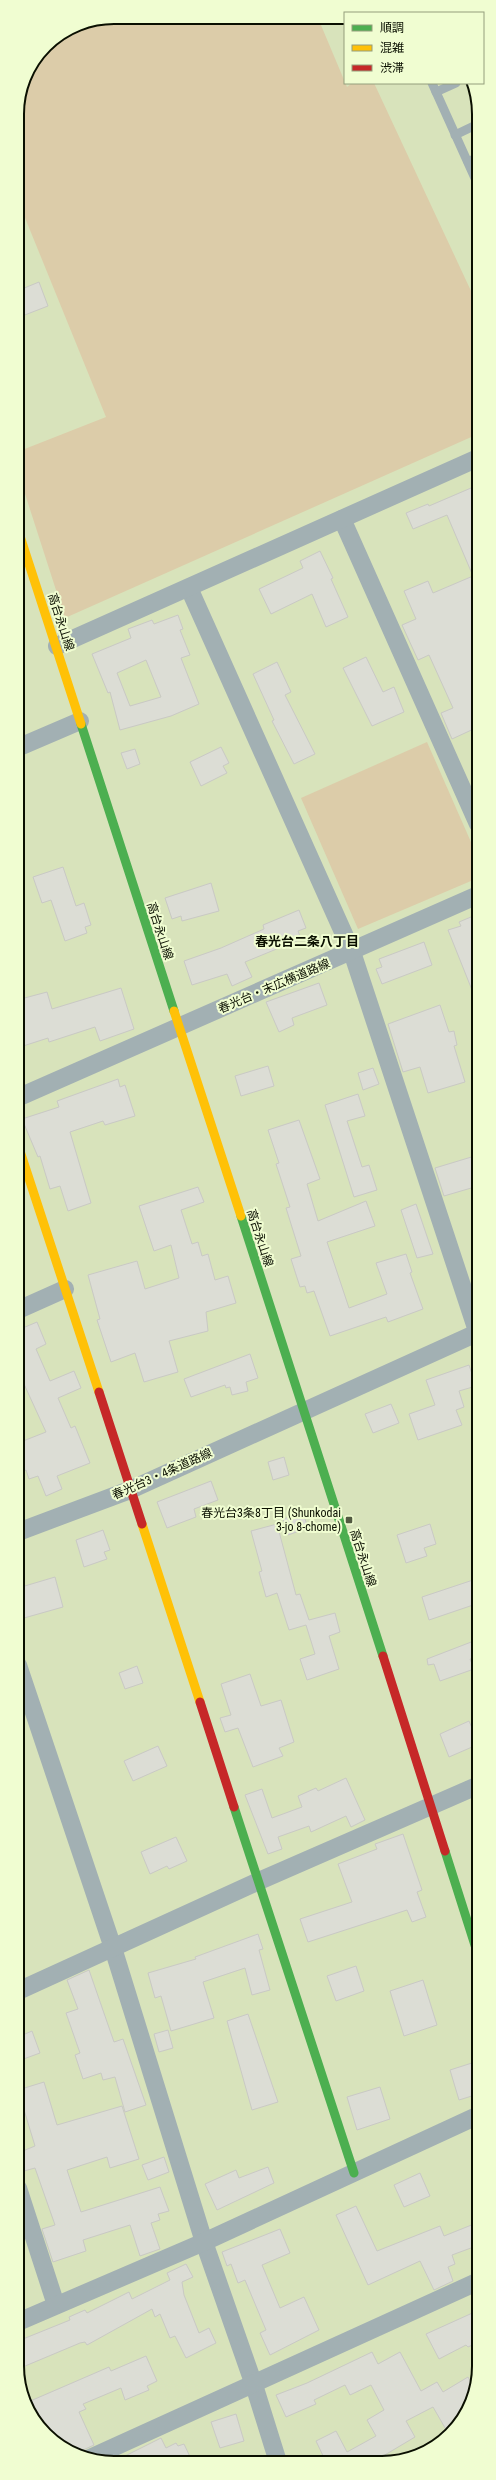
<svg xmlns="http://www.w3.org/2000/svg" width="496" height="2480" viewBox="0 0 496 2480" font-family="'Roboto Condensed','Noto Sans JP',sans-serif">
  <rect width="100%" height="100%" fill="#d8e3bb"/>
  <g fill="#dccca9">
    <path d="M114,17L318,18L347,87L352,83H374L478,306V434L65,618L17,469V452L106,417L19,203H17V108L24,76L45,45L77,24Z"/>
    <path d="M427,742L478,858V878L358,929L301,798Z"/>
  </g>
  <g fill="#dcddd5" stroke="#c9c9c4" fill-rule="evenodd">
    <path d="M39,282L48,306L17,318V291Z"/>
    <path d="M478,485V727L452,739L441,713L453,708L429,655L418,660L402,625L416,619L404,591L428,581L433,593L473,576L447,515L413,529L406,513L428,504L429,506Z"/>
    <path d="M320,551L333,578L331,579L348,617L326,627L312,594L271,614L259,589L303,568L300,561Z"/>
    <path d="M178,615L183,629L180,630L190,655L181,658L199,704L171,716L120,730L110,692L108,693L92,654L131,638L128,629L152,620L154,624ZM146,660L161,697L130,706L117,673Z"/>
    <path d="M366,657L383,692L394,687L404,712L372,726L343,668Z"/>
    <path d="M277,662L291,692L285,695L315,754L294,764L272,721L274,720L253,674Z"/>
    <path d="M221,747L229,763L223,766L227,773L201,786L190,762Z"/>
    <path d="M135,749L140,764L127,769L121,753Z"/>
    <path d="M63,867L76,906L84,903L91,925L85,927L87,933L65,941L51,900L42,903L33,877Z"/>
    <path d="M211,883L219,911L182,921L181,916L172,919L165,898Z"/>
    <path d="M299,910L306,928L298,931L301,939L245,962L252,977L232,986L227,974L192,985L184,961L221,948L264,929L263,925Z"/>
    <path d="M478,914V1005L448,930L461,926L459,922Z"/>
    <path d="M424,942L432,965L382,984L376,969L382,967L379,959Z"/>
    <path d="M319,983L327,1005L292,1018L294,1025L279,1032L266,1002Z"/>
    <path d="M121,988L134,1029L100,1041L95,1027L49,1042L48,1038L17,1048V1000L47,992L52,1009Z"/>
    <path d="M440,1005L449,1032L454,1031L457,1045L454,1046L465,1082L428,1093L420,1067L403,1072L388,1024Z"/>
    <path d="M268,1066L274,1086L241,1096L235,1076Z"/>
    <path d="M373,1068L379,1084L363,1090L358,1073Z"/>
    <path d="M118,1079L120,1087L125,1085L135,1116L105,1125L103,1121L70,1132L91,1203L68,1211L60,1186L50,1189L40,1156L38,1157L22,1119L59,1107L57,1101Z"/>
    <path d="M358,1094L365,1116L347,1121L362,1167L369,1165L377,1190L354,1197L325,1105Z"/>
    <path d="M299,1120L320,1179L307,1184L318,1221L366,1201L375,1226L327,1242L349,1308L387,1294L376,1263L406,1254L412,1272L410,1273L423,1309L388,1322L386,1317L330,1336L314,1291L307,1293L305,1286L300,1287L291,1259L301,1256L286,1208L290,1207L276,1164L279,1163L268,1130Z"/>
    <path d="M478,1155V1186L444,1196L435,1168Z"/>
    <path d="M198,1187L204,1202L181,1210L192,1244L198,1242L202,1256L208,1254L215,1280L228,1276L236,1303L206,1312L208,1331L169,1341L178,1372L144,1382L135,1353L111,1362L97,1320L100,1319L88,1275L137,1261L145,1289L179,1278L171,1245L154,1251L139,1206Z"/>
    <path d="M416,1204L433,1254L417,1258L401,1210Z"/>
    <path d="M37,1322L46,1344L36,1349L50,1381L74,1371L81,1388L58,1398L71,1428L75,1426L90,1463L57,1476L62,1489L46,1496L38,1476L29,1479L26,1470L23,1472L18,1457V1443L46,1432L18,1371V1330Z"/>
    <path d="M250,1354L258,1378L246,1382L248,1391L232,1395L230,1387L226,1388L225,1385L191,1397L184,1379Z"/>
    <path d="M469,1365L476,1386L459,1391L464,1407L456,1410L462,1425L418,1440L409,1414L435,1405L426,1380Z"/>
    <path d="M391,1404L399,1423L373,1433L365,1414Z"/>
    <path d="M284,1457L289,1475L273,1480L268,1462Z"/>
    <path d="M211,1481L218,1500L194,1509L196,1517L167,1528L157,1502Z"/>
    <path d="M303,1513L308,1528L288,1535L283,1519Z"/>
    <path d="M277,1524L296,1595L300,1594L309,1620L335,1613L340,1632L329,1636L339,1669L307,1680L300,1659L315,1654L306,1625L289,1630L277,1593L266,1597L259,1572L262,1571L251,1531Z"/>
    <path d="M430,1524L436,1544L424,1548L427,1556L406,1563L397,1535Z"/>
    <path d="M103,1530L110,1550L104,1552L107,1559L84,1567L76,1540Z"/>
    <path d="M55,1577L63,1607L24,1618L18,1588Z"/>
    <path d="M479,1578V1603L429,1620L422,1597Z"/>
    <path d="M479,1639V1658L470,1659L474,1669L440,1681L434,1664L428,1665L427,1659Z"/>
    <path d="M137,1666L143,1683L125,1689L119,1673Z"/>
    <path d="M250,1674L261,1706L281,1700L294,1742L279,1748L283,1756L253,1767L238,1728L225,1732L220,1718L231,1715L221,1684Z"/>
    <path d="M469,1721L479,1744L449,1757L440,1734Z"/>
    <path d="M158,1746L167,1766L133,1781L124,1761Z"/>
    <path d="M346,1778L365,1820L351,1827L346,1816L311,1832L309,1826L278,1837L282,1849L268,1854L245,1795L262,1789L272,1818L302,1807L298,1796L316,1788L318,1791Z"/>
    <path d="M403,1834L422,1890L417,1892L426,1917L412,1922L407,1910L308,1942L300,1919L352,1902L338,1864L377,1849L375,1844Z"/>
    <path d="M176,1837L187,1861L169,1869L167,1866L150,1874L141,1852Z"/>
    <path d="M258,1934L263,1949L259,1950L270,1990L252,1995L245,1968L203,1982L214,2018L171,2031L161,1996L155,1998L148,1973L196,1959L195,1957Z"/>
    <path d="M356,1966L364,1991L336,2001L327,1976Z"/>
    <path d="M89,1970L114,2042L123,2039L146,2105L125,2112L115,2077L103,2080L101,2073L83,2079L75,2055L80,2053L66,2013L78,2009L67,1980Z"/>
    <path d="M423,1980L437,2025L404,2036L390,1991Z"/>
    <path d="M248,2014L278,2102L252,2110L227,2021Z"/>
    <path d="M168,2030L173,2048L159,2052L154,2034Z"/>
    <path d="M32,2031L40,2053L18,2061V2037Z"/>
    <path d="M475,2062L479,2074V2086L472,2088L475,2095L459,2100L450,2070Z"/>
    <path d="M44,2082L57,2125L122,2106L139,2159L110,2168L107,2157L67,2170L81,2212L160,2187L169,2211L158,2214L160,2220L151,2223L160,2249L140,2256L130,2225L83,2240L86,2251L53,2262L42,2229L55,2225L35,2168L24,2171L18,2153L35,2146L18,2090Z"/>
    <path d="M380,2087L390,2119L357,2130L347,2097Z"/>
    <path d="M164,2157L169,2172L148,2180L142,2165Z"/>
    <path d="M268,2167L274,2183L217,2210L205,2184L236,2170L239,2178Z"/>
    <path d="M420,2173L430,2196L404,2207L394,2185Z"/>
    <path d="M356,2206L377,2251L440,2226L444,2236L479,2222V2245L452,2255L455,2264L448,2267L453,2281L434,2290L420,2261L368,2285L336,2215Z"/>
    <path d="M280,2229L290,2253L262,2265L280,2308L304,2297L319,2330L270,2355L260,2333L266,2330L245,2280L238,2283L231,2264L227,2266L222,2252Z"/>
    <path d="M186,2264L193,2277L182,2282L184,2295L199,2333L209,2328L216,2343L186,2358L175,2336L170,2338L160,2314L155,2317L152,2309L87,2345L85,2342L80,2343L18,2369V2341L70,2320L69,2317L85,2310L87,2313L129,2292L132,2299L170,2280L167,2273Z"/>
    <path d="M479,2310V2342L468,2347L466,2345L439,2359L426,2334Z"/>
    <path d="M372,2352L378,2364L400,2352L421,2391L437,2382L443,2392L468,2377L475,2390L472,2403L456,2428L448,2433L433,2407L406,2421L415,2437L373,2462H326L316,2441L336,2431L347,2452L376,2436L367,2420L384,2410L371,2385L350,2395L345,2385L314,2400L316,2404L286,2417L276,2395L307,2383Z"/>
    <path d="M146,2356L157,2381L147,2386L149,2390L125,2400L121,2388L83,2404L86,2409L79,2412L94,2445L83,2450L79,2455L66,2450L41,2430L28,2402L109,2367L111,2371Z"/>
    <path d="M236,2414L244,2441L220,2448L211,2422Z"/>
    <path d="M161,2438L166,2448L176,2443L178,2446L184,2444L192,2461H115Z"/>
  </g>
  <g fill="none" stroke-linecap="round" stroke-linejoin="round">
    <g stroke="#a2b0b3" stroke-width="9">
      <path d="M432,83L478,185"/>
      <path d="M436,92L456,83"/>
      <path d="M455,135L478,124"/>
      <path d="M468,162L478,157"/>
    </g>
    <g stroke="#a2b0b3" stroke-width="18">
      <path d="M342,519L478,824"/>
      <path d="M189,588L352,952L479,1337"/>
      <path d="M57,646L478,458"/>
      <path d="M17,748L80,721"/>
      <path d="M17,1098L478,895"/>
      <path d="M18,1310L65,1289"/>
      <path d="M18,1532L130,1490L479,1332"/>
      <path d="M18,1665L113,1948L204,2242L254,2385L278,2462"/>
      <path d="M18,1991L259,1881L479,1785"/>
      <path d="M18,2188L56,2305"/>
      <path d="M18,2322L204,2242L479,2115"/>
      <path d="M88,2459L479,2281"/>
    </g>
    <g stroke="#4caf50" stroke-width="9">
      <path d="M81,724L174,1011"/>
      <path d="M241,1216L383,1656"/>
      <path d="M234,1807L354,2173"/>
      <path d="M445,1851L479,1958"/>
    </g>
    <g stroke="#ffc107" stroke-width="9">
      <path d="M17,527L81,724"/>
      <path d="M174,1011L241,1216"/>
      <path d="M17,1142L99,1392"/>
      <path d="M142,1524L200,1702"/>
    </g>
    <g stroke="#c62828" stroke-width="9">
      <path d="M99,1392L142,1524"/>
      <path d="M383,1656L445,1851"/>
      <path d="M200,1702L234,1807"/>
    </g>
  </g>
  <rect fill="#525941" stroke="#f0fdd1" stroke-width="1.5" x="345" y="1516" width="8" height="8" rx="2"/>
  <g text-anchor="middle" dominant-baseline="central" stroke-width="4" stroke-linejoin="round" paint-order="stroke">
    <g font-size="12" fill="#0a0f00" stroke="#f0fdd1">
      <text transform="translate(61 622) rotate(72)">高台永山線</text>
      <text transform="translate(160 931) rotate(72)">高台永山線</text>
      <text transform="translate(274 986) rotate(-23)">春光台・末広横道路線</text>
      <text transform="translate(260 1238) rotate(72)">高台永山線</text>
      <text transform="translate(162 1474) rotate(-24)">春光台3・4条道路線</text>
      <text transform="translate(363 1558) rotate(72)">高台永山線</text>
    </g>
    <g font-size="12" fill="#0a0f00" stroke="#f0fdd1" text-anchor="end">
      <text x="341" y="1513">春光台3条8丁目 (Shunkodai<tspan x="341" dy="14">3-jo 8-chome)</tspan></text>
    </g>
    <g font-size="13" font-weight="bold" fill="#0a0f00" stroke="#f0fdd1">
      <text x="307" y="941">春光台二条八丁目</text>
    </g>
  </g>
  <path d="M0 0H496V2480H0ZM114 24H382A90 90 0 0 1 472 114V2366A90 90 0 0 1 382 2456H114A90 90 0 0 1 24 2366V114A90 90 0 0 1 114 24Z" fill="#f0fdd1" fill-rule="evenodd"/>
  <path fill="none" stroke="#0a0f00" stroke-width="2" d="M114 24H382A90 90 0 0 1 472 114V2366A90 90 0 0 1 382 2456H114A90 90 0 0 1 24 2366V114A90 90 0 0 1 114 24Z"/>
  <rect x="344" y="12" width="140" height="72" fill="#f0fdd1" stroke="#949e7d"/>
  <rect x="352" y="25" width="20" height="6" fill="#4caf50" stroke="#949e7d"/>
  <text x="380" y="32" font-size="12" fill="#0a0f00">順調</text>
  <rect x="352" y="45" width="20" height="6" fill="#ffc107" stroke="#949e7d"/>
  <text x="380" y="52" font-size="12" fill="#0a0f00">混雑</text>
  <rect x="352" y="65" width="20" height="6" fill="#c62828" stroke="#949e7d"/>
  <text x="380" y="72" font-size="12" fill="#0a0f00">渋滞</text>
</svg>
